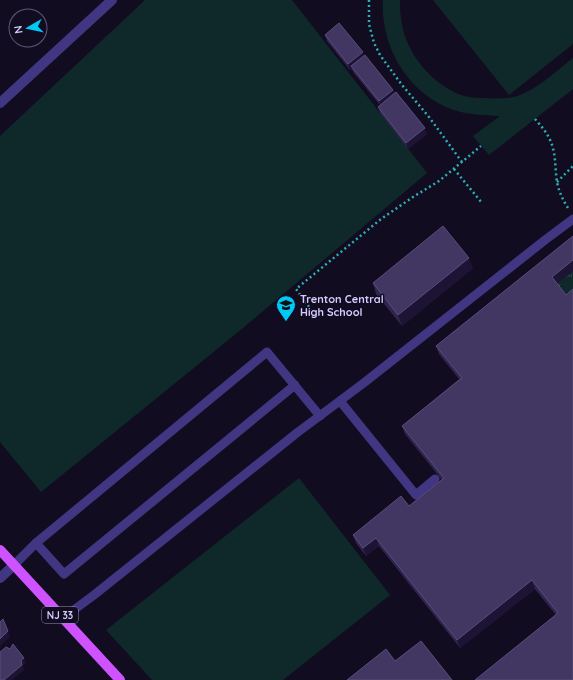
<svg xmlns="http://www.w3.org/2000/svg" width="573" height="680" viewBox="0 0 573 680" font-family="Quicksand,sans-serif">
  <defs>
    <pattern id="park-tufts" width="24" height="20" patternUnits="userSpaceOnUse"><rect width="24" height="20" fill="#0f292b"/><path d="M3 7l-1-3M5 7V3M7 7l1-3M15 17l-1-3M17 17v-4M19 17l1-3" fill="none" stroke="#31474b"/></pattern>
  </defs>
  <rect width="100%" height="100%" fill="#120c21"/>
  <path fill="url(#park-tufts)" d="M573,271V300L569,303L555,285Z"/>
  <g fill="#0f292b">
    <path d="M145,0H292L427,173L243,328L41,492L0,442V136Z"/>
    <path d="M383,0H400C400,6 400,12 401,18C404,49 427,79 454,92C463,97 474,98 484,98C496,99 510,99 520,95C540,87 556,71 573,58V89L489,155L473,136L500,116C484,115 469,115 454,110C409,95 380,47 383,0Z"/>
    <path d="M433,0H573V44L509,95Z"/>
    <path d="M299,478L390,595L283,680H152L106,630Z"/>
  </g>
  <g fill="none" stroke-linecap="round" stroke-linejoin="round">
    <g stroke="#2bb0b4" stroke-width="2.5" stroke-dasharray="2 3" stroke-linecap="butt">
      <path d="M369,0V24L374,43L380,55L402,85L429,117L462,162"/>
      <path d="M535,119C542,127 549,135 552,145C556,157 555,170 557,182C559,192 563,200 568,208"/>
      <path d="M454,169L482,203"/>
      <path d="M557,182L573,166"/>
      <path d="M312,311L296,289L381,219L413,197L439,181L481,146"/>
    </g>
    <g stroke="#403681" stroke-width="9">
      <path d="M340,401L416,495L435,479"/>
      <path d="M36,543L64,574L295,385"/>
      <path d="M14,565L36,543L267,352L320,416"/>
      <path d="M63,618L94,595L298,432L333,406L365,382L545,240L573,219"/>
    </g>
    <g stroke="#403681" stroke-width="10">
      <path d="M0,103L112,0"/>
      <path d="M0,578L14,565"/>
    </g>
    <path stroke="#ce53ff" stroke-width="10" d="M0,550L120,680"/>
  </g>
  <g fill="#30254f">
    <path d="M325,35L364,56L393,90L395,94L427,134L408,149L380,113L378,107L380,105L353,72L352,69L350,70L327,41Z"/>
    <path d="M573,236V271L557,283L566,295L573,680L556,615L535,589L460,648L379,546L366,556L356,543L353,535L409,506L442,480L405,434L402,426L459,379L439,354L436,346Z"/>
    <path d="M473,268L402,326L376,294L373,283Z"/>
  </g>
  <g fill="#1d1335">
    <path d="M363,52L365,58L351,66L352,69L350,70L348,64Z"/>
    <path d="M393,90L395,95L381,107L379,101Z"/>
    <path d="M425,128L427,134L408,149L406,143Z"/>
    <path d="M469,258L473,268L402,326L398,315Z"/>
    <path d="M573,260V271L555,285L552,277Z"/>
    <path d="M376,538L379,546L366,556L363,548Z"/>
    <path d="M532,580L535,589L460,648L457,640Z"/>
    <path d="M8,631L10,637L0,646L1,648H0V639Z"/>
    <path d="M24,658L26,663L23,665L24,670L12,680H4L21,660Z"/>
  </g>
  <g fill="#423762" stroke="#594e7b">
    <path d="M339,23L363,52L348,64L325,35Z"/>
    <path d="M365,55L393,90L379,101L351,66Z"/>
    <path d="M396,92L425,128L406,143L378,107Z"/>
    <path d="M443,226L469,258L398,315L373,283Z"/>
    <path d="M573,236V260L552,277L566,295L573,289V680H475L558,613L532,580L457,640L376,538L363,548L353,535L401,496L409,506L444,478L402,426L462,378L436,346Z"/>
    <path d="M3,619L8,631L0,639V622Z"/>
    <path d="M421,641L452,680H347L386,649L395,661Z"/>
    <path d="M13,644L24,658L21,660L22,665L4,680H0V652L6,647L10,649Z"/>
  </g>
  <defs>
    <g id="school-pin" transform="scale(1)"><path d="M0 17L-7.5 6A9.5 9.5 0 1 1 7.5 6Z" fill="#00c8f7" stroke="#120c21"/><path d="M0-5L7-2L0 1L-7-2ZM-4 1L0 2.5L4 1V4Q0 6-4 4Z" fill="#111"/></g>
  </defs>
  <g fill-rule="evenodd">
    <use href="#school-pin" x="286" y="305"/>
  </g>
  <g text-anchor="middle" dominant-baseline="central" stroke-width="3" stroke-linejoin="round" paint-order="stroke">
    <rect fill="#120c21" stroke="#9b92bc" stroke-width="1" x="42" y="607" width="36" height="16" rx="3"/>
    <g font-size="10" font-weight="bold" fill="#d6ccff">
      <text x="60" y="615">NJ 33</text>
    </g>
    <g font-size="11" font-weight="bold" fill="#d6ccff" stroke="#120c21" text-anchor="start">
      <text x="300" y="299">Trenton Central<tspan x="300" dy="13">High School</tspan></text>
    </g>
  </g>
  <g transform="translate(28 28) rotate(261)"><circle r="19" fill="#120c21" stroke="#60597a"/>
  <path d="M0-3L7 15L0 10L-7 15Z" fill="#00c8f7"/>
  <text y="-6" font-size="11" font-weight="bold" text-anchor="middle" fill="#d6ccff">N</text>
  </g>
</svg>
